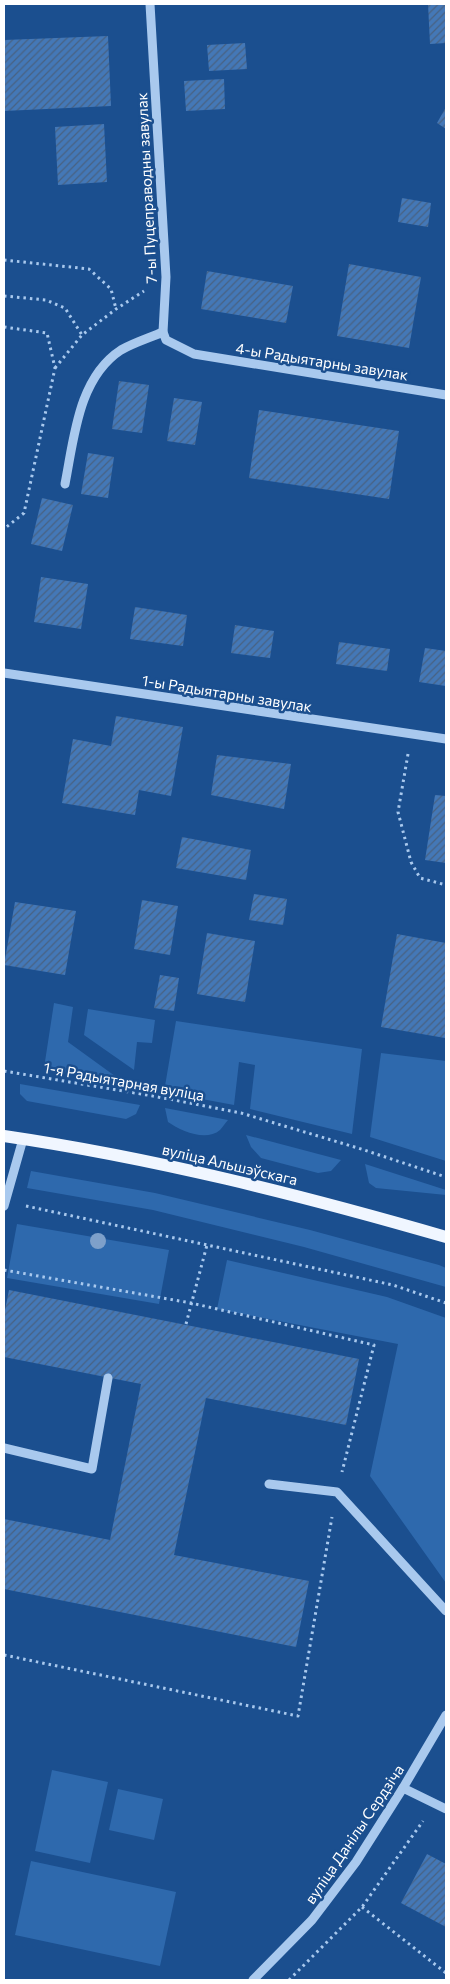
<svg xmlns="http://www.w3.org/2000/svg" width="450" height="1984" viewBox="0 0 450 1984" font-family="Commissioner,sans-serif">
  <defs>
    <pattern id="building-hatch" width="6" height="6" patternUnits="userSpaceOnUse" patternTransform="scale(1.25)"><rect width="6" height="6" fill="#4478b7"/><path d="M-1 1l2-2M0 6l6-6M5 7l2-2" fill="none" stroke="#486282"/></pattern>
  </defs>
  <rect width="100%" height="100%" fill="#1b4f8f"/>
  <g fill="#2e69ad">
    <path d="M54,1003L73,1007L68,1042L126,1084L44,1068Z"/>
    <path d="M88,1009L155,1020L152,1043L137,1042L134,1070L84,1035Z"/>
    <path d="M176,1021L362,1049L352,1134L250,1109L255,1065L239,1062L234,1105L164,1092Z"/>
    <path d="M381,1053L446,1061V1161L370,1137Z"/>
    <path d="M20,1084L140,1105L136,1114L126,1119L27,1101L20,1094Z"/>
    <path d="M165,1108L228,1120C225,1123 223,1127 220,1130C206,1142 181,1131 168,1122Z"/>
    <path d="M246,1135L341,1160L331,1171L318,1173L261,1158L251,1147Z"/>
    <path d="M365,1164L446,1190V1195L376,1188L369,1183Z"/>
    <path d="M31,1171L155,1193L310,1230L439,1265L446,1268V1287L304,1247L153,1210L27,1188Z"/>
    <path d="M17,1224L169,1250L159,1304L7,1278Z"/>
    <path d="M227,1260L387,1297L446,1318V1583L370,1476L398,1344L217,1309Z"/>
    <path d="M52,1770L108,1782L90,1863L35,1851Z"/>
    <path d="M118,1789L163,1799L154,1840L109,1830Z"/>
    <path d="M31,1861L176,1892L160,1966L15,1935Z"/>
  </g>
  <g fill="url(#building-hatch)">
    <path d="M428,4H446V43L430,44Z"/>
    <path d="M108,36L111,106L4,111V40Z"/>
    <path d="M245,43L247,69L209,71L207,45Z"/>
    <path d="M224,79L225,109L186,111L184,81Z"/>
    <path d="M446,107V129L437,123Z"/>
    <path d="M104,124L107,182L58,185L55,127Z"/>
    <path d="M402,198L431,203L428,227L398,222Z"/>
    <path d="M349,264L421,277L409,348L337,336Z"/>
    <path d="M207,271L293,286L286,323L201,309Z"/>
    <path d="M119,381L149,385L142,433L112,429Z"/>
    <path d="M174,398L202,402L195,445L167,441Z"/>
    <path d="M259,410L399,431L389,499L249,478Z"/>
    <path d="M88,453L114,457L108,498L81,494Z"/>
    <path d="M42,498L73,505L62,551L31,544Z"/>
    <path d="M41,577L88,584L81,629L34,622Z"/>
    <path d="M135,607L187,615L183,646L130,639Z"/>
    <path d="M235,625L274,631L270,658L231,653Z"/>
    <path d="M339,642L390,649L387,671L336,664Z"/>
    <path d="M425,648L446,651V686L419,682Z"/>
    <path d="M116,716L183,727L171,796L139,790L135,815L62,803L73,739L111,746Z"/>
    <path d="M217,755L291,764L284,809L211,795Z"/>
    <path d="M435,795L446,796V863L425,860Z"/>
    <path d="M182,837L251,850L246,880L176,868Z"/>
    <path d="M254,894L287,899L283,925L249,920Z"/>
    <path d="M142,900L178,906L170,955L134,949Z"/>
    <path d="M15,902L76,911L65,975L4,965Z"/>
    <path d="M207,933L255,941L245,1002L197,994Z"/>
    <path d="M397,934L446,943L445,1038L381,1027Z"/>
    <path d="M160,975L179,978L174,1011L154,1008Z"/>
    <path d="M9,1290L359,1359L346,1425L206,1398L174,1555L309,1581L296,1647L4,1589V1519L110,1540L141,1384L4,1357V1315Z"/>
    <path d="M427,1854L446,1864V1927L401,1903Z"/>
  </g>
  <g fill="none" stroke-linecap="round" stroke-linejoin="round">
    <g stroke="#a9c9ee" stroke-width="3" stroke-dasharray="2.5 4" stroke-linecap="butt">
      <path d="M4,260L89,269L111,289L116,309"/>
      <path d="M4,296L46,300L65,308L82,335"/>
      <path d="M4,327L47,333L55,368L24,513L4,529"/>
      <path d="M55,368L82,335L116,309L144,291"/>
      <path d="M408,754L398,812L411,862L420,878L446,885"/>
      <path d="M4,1071L153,1096L241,1113L358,1148L446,1177"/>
      <path d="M26,1206L393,1285L446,1303"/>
      <path d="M4,1270L191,1303L374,1345L342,1472"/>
      <path d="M186,1324L207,1245"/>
      <path d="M4,1655L298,1716L332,1517"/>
      <path d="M362,1907L446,1973"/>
      <path d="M289,1980L362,1907L423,1821"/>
    </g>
    <g stroke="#a9c9ee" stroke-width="9">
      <path d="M150,4L166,277L163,332L166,340L194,354L446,395"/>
      <path d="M65,484C74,439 78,378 121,350C133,343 149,338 163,332"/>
      <path d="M4,673L446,739"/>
      <path d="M4,1206L23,1139"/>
      <path d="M4,1448L92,1469L108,1378"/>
      <path d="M269,1484L337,1492L446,1611"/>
      <path d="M403,1788L446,1809"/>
      <path d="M253,1980L312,1920L356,1862L403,1788L446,1715"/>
    </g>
    <path stroke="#f0f6ff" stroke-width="12" d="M4,1136C154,1158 301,1195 446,1237"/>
  </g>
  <circle fill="#7ea0ca" cx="98" cy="1241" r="8"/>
  <g text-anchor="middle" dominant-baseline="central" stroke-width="5" stroke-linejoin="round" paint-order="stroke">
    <g font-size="15" fill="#fff" stroke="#1b4f8f">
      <text transform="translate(146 188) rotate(-93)">7-ы Пуцеправодны завулак</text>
      <text transform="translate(322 361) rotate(9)">4-ы Радыятарны завулак</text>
      <text transform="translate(227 693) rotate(9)">1-ы Радыятарны завулак</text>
      <text transform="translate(124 1081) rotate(10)">1-я Радыятарная вуліца</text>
      <text transform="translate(230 1164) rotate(13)">вуліца Альшэўскага</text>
      <text transform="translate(354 1834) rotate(-56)">вуліца Данілы Сердзіча</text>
    </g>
  </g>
  <rect width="450" height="1984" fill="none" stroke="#ffffff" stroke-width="10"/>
</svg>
